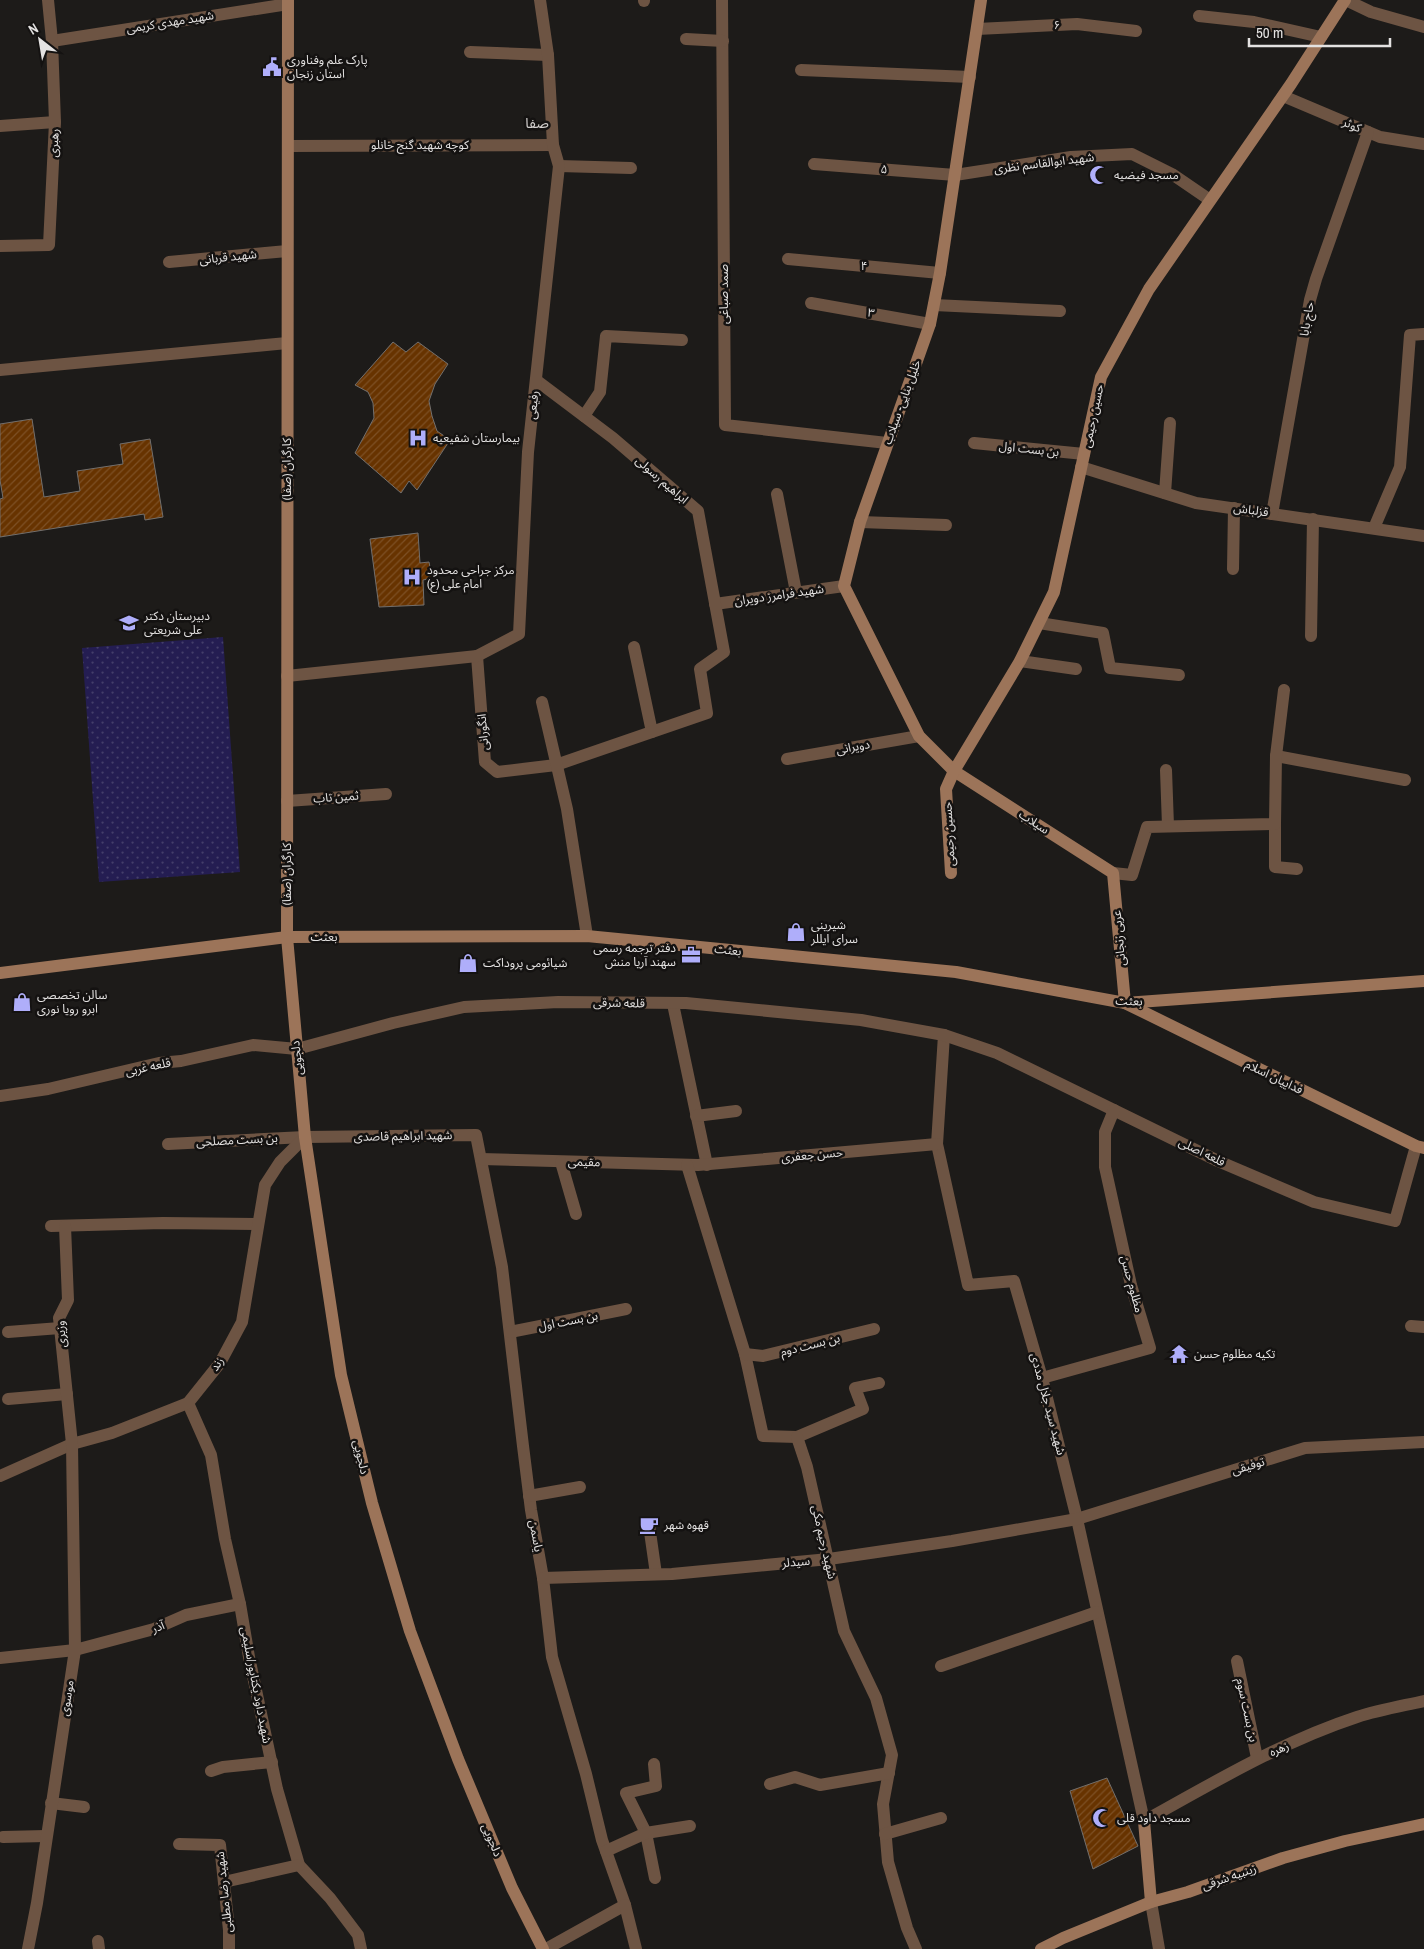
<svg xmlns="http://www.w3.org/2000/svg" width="1424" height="1949" viewBox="0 0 1424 1949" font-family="'Archivo Narrow','Noto Sans Arabic',sans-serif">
  <defs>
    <pattern id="grass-dots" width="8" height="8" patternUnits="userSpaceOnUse" patternTransform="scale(1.25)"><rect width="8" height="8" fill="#241d52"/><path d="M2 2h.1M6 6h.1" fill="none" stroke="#443e6b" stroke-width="1.8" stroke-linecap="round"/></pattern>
    <pattern id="building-hatch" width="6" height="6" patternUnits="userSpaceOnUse" patternTransform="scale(1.25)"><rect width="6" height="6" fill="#673300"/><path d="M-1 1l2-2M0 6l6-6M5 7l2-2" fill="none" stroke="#7d5025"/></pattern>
  </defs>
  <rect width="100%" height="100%" fill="#1d1b19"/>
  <path fill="url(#grass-dots)" d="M223,637L240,872L99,882L82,648Z"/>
  <g fill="url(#building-hatch)" stroke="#726f6d">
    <path d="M393,342L406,352L418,342L448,364L435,384L429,401L432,416L437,431L450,440L417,490L409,481L401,493L355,453L374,418L373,403L368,392L355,385Z"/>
    <path d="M32,419L44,497L80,491L77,471L123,464L120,444L150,439L163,517L145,520L144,514L0,537V499L3,498L0,480V424Z"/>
    <path d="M418,533L420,563L429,562L432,578L423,580L424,605L379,607L370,539Z"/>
    <path d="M1107,1778L1138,1846L1093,1869L1070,1791Z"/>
  </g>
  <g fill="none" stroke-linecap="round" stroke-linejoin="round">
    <g stroke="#6d5443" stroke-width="12">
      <path d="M644,0V1"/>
      <path d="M722,0L725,425L887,443"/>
      <path d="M1346,0L1371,12L1424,27"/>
      <path d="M1199,16L1254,22L1321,37"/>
      <path d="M977,29L1077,24L1136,31"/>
      <path d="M686,39L723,41"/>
      <path d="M52,41L288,4"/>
      <path d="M470,52L548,55"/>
      <path d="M801,70L970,77"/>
      <path d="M1283,96L1380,137L1424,144"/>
      <path d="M0,126L55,122"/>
      <path d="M288,146L553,145"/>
      <path d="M814,164L955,175L1071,157L1132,154L1172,174L1210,200"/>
      <path d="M559,166L631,168"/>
      <path d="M0,246L49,245L55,122L52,41L48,0"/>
      <path d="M788,259L940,273"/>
      <path d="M169,262L287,251"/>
      <path d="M811,303L930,324"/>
      <path d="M934,305L1060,311"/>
      <path d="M0,370L287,343"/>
      <path d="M584,416L600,392L606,336L682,340"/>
      <path d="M974,443L1084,454"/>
      <path d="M1081,467L1196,503L1424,536"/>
      <path d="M1165,493L1170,423"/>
      <path d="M777,494L796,592"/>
      <path d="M1272,514L1310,300L1316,279L1368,132"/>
      <path d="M860,522L946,525"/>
      <path d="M1374,528L1400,467L1410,335L1424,334"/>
      <path d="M1233,569L1234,508"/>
      <path d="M715,604L844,586"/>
      <path d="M1039,623L1103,633L1110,668L1179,675"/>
      <path d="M1311,636L1313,519"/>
      <path d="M634,647L652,732"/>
      <path d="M477,656L485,762L497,772L556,765L707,713L700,669L724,652L698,511L613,438L536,380"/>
      <path d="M1020,661L1076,669"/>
      <path d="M287,676L477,656L519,634L528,452L559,166L553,145L548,55L540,0"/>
      <path d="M542,702L567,809L587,936"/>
      <path d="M1276,756L1405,780"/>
      <path d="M787,759L919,736"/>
      <path d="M1166,770L1168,826"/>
      <path d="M287,801L386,794"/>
      <path d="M1275,824V867L1297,869"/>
      <path d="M1113,873L1132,875L1147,827L1275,824L1276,756L1284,690"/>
      <path d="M673,1004L707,1165"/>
      <path d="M944,1035L937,1144L968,1285L1014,1281L1042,1378L1077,1519L1144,1821C1213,1783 1281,1742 1357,1717C1379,1710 1402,1706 1424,1701"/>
      <path d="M0,1096L48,1089L159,1063L181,1061L253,1045L297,1049L393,1023L464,1007L558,1002L686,1003L861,1020L944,1035L997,1053L1218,1161L1314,1202L1395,1221L1416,1146"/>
      <path d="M696,1116L736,1111"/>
      <path d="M168,1144L305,1137L476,1135L502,1267L523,1446L531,1510L543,1578L552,1657L586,1774L602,1840L625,1905L546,1949"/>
      <path d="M481,1159L698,1165L937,1144"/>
      <path d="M561,1162L576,1214"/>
      <path d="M687,1165L745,1354L763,1436L797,1437L863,1409L855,1388L879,1383"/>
      <path d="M51,1226L163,1223L258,1224"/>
      <path d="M1411,1326L1424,1327"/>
      <path d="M8,1332L60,1328"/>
      <path d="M510,1332L626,1309"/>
      <path d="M745,1354L763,1356L874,1329"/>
      <path d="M1042,1378L1150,1348L1131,1285L1105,1167V1132L1114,1110"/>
      <path d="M8,1399L67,1394"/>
      <path d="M188,1403L211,1455L225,1539L240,1604L249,1657L277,1789L299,1865L330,1898L358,1935L361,1949"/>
      <path d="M797,1437L807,1467L844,1631L876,1698L892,1755L883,1804L888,1862L907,1928L916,1949"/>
      <path d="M0,1476L72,1444L112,1433L188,1403L220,1363L242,1322L265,1185L280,1162L305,1137"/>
      <path d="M529,1496L580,1487"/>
      <path d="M649,1525L656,1574"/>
      <path d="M543,1578L672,1574L829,1559L952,1541L1077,1519L1305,1448L1424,1442"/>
      <path d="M0,1658L75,1650L154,1629L186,1615L240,1604"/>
      <path d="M1237,1661L1257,1758"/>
      <path d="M941,1666L1097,1612"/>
      <path d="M654,1764L656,1786L626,1793L646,1833L655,1878"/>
      <path d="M211,1771L223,1767L272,1762"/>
      <path d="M770,1784L795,1777L820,1785L889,1773"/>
      <path d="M51,1803L84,1807"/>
      <path d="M885,1834L941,1818"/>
      <path d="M3,1837L46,1836"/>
      <path d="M179,1844L220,1845L229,1930V1949"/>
      <path d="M606,1851L646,1833L690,1826"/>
      <path d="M224,1882L299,1865"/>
      <path d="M1151,1902L1159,1949"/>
      <path d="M625,1905L636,1949"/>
      <path d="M98,1941L99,1949"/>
      <path d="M28,1949L37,1903L75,1650L72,1444L59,1318L68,1300L65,1226"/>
    </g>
    <g stroke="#9c7459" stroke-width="12">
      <path d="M288,0L287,937L305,1137L341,1375L372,1503L410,1631L458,1759L512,1888L543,1949"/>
      <path d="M981,0L940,273L930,324L860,522L844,586L919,736L954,771L1113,873L1125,1003L1416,1146L1424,1148"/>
      <path d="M951,873L946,789L954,771L1020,661L1054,592L1101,377L1149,289L1291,84L1345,0"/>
      <path d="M0,973L287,937L587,936L956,972L1125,1003L1424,981"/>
      <path d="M1144,1821L1151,1902"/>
      <path d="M1041,1949L1063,1938L1151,1902L1188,1892L1283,1858L1345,1841L1424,1824"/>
    </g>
  </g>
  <defs>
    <g id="civic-bare" transform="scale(1.5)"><path d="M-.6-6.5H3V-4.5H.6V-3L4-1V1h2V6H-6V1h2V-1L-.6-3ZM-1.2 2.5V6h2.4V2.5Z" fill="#afaefa" stroke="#141211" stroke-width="2.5" paint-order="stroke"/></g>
    <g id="mosque-bare" transform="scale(1.5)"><path d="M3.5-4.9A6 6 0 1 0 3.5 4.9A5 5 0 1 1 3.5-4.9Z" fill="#afaefa" stroke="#141211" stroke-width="2.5" paint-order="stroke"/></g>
    <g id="hospital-bare" transform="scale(1.5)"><path d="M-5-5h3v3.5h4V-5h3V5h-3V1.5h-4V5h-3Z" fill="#afaefa" stroke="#141211" stroke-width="2.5" paint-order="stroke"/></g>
    <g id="school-bare" transform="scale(1.5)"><path d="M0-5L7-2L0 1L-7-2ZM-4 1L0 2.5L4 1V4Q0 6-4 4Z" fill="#afaefa" stroke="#141211" stroke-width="2.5" paint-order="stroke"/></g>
    <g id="shop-bare" transform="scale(1.5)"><path d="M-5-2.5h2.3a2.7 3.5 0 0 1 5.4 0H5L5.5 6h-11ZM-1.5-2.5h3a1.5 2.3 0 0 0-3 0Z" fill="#afaefa" stroke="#141211" stroke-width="2.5" paint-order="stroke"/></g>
    <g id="office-bare" transform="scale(1.5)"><path d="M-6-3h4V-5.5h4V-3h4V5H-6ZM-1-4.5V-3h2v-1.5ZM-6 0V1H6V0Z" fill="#afaefa" stroke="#141211" stroke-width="2.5" paint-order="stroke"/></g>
    <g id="temple-bare" transform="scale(1.5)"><path d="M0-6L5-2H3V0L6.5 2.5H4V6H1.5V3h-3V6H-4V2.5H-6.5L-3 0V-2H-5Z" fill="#afaefa" stroke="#141211" stroke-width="2.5" paint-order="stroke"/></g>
    <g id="cafe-bare" transform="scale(1.5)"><path d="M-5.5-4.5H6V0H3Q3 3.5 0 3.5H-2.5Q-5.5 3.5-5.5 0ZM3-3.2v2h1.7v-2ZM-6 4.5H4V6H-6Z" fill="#afaefa" stroke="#141211" stroke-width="2.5" paint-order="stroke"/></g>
  </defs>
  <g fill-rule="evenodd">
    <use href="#civic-bare" x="272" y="67"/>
    <use href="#mosque-bare" x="1099" y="175"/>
    <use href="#hospital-bare" x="418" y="438"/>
    <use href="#hospital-bare" x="412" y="577"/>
    <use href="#school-bare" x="129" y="623"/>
    <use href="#shop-bare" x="796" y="932"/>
    <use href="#office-bare" x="691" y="955"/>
    <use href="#shop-bare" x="468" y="963"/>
    <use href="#shop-bare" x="22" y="1002"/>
    <use href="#temple-bare" x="1179" y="1354"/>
    <use href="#cafe-bare" x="649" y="1525"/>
    <use href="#mosque-bare" x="1102" y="1818"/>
  </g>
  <g text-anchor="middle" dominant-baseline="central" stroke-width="5" stroke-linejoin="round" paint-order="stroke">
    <g font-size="12" fill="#e4e2e1" stroke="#141211">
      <text transform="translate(170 22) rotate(-9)">شهید مهدی کریمی</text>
      <text transform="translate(1057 25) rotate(-3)">۶</text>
      <text transform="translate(1352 125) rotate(23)">کوثر</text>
      <text transform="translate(54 143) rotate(-87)">رهبری</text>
      <text x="420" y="145">کوچه شهید گنج خانلو</text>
      <text transform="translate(1044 163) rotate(-7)">شهید ابوالقاسم نظری</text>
      <text transform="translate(884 169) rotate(5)">۵</text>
      <text transform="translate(228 257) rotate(-6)">شهید قربانی</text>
      <text transform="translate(864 266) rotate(5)">۴</text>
      <text transform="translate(724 294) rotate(-90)">صمد صباغی</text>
      <text transform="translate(871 313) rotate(10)">۳</text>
      <text transform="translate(1307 319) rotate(-80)">حاج بابا</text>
      <text transform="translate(902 402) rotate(-70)">خلیل بنایی- سیلاب</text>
      <text transform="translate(533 405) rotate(-84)">رفیعی</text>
      <text transform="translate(1093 416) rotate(-78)">حسین رحیمی</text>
      <text transform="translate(1029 449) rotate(6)">بن بست اول</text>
      <text transform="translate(287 469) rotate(-90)">کارگران (صفا)</text>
      <text transform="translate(662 480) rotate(41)">ابراهیم رسولی</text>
      <text transform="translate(1251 510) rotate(8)">قزلباش</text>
      <text transform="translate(779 595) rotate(-8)">شهید فرامرز دویران</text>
      <text transform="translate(483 732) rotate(-95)">انگورانی</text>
      <text transform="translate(853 747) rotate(-10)">دویرانی</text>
      <text transform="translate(336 797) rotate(-4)">ثمین تاب</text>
      <text transform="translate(1034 822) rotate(33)">سیلاب</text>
      <text transform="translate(949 834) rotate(-93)">حسین رحیمی</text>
      <text transform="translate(287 874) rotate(-90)">کارگران (صفا)</text>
      <text x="324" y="937">بعثت</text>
      <text transform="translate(1119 938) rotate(-95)">عربی زنجانی</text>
      <text transform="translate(728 950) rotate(6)">بعثت</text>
      <text transform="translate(1129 1001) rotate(2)">بعثت</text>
      <text transform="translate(619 1003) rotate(1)">قلعه شرقی</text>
      <text transform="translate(297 1058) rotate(-96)">دلجویی</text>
      <text transform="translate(148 1067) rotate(-12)">قلعه غربی</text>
      <text transform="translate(1274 1077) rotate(26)">فداییان اسلام</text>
      <text transform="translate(403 1136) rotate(-1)">شهید ابراهیم قاصدی</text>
      <text transform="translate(237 1140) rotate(-3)">بن بست مصلحی</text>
      <text transform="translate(1202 1152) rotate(26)">قلعه اصلی</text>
      <text transform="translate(812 1155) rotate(-5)">حسن جعفری</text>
      <text transform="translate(584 1162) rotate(1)">مقیمی</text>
      <text transform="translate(1132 1284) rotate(75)">مظلوم حسن</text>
      <text transform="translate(568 1321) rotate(-11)">بن بست اول</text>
      <text transform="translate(61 1334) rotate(-94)">وزیری</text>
      <text transform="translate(810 1345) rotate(-14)">بن بست دوم</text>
      <text transform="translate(217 1364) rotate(-56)">زند</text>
      <text transform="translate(1048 1404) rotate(75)">شهید سید جلال مددی</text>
      <text transform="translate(361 1457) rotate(77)">دلجویی</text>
      <text transform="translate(1248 1466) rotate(-17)">توفیقی</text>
      <text transform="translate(536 1536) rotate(80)">یاسمن</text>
      <text transform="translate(824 1542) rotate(77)">شهید رحیم مکی</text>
      <text transform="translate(796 1562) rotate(-5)">سیدلر</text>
      <text transform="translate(158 1627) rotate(-21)">آذر</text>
      <text transform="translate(256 1685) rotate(79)">شهید داود یکتاپور/سلیمی</text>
      <text transform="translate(67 1698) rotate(-81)">موسوی</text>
      <text transform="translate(1247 1710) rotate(78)">بن بست سوم</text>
      <text transform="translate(1279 1749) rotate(-23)">زهره</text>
      <text transform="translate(492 1840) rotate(67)">دلجویی</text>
      <text transform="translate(1229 1877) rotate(-19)">زینبیه شرقی</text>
      <text transform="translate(224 1892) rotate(-96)">شهید رضا مطلبی</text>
    </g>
    <g font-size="12" fill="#e4e2e1" stroke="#141211" text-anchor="start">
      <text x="287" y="60">پارک علم وفناوری<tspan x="287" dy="14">استان زنجان</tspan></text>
      <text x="1114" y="175">مسجد فیضیه</text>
      <text x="433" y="438">بیمارستان شفیعیه</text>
      <text x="427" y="570">مرکز جراحی محدود<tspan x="427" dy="14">امام علی (ع)</tspan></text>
      <text x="144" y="616">دبیرستان دکتر<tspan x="144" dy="14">علی شریعتی</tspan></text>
      <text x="811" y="925">شیرینی<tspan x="811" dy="14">سرای ایللر</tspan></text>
      <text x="676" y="948" text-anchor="end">دفتر ترجمه رسمی<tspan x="676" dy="14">سهند آریا منش</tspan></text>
      <text x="483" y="963">شیائومی پروداکت</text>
      <text x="37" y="995">سالن تخصصی<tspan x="37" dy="14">ابرو رویا نوری</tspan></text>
      <text x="1194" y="1354">تکیه مظلوم حسن</text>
      <text x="664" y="1525">قهوه شهر</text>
      <text x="1117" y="1818">مسجد داود قلی</text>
    </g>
    <g font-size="14" fill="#d2cfcd" stroke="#141211">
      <text x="537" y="123">صفا</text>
    </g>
  </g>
  <g transform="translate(40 40) rotate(329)" stroke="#141211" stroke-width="4" paint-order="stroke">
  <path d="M0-4L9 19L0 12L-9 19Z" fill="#e4e2e1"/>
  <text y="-8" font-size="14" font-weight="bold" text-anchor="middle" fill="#e4e2e1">N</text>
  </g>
  <path d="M1249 38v8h141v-8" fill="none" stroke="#e4e2e1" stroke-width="2.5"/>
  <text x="1256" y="38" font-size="15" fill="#e4e2e1" stroke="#141211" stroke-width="4" paint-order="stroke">50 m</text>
</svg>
